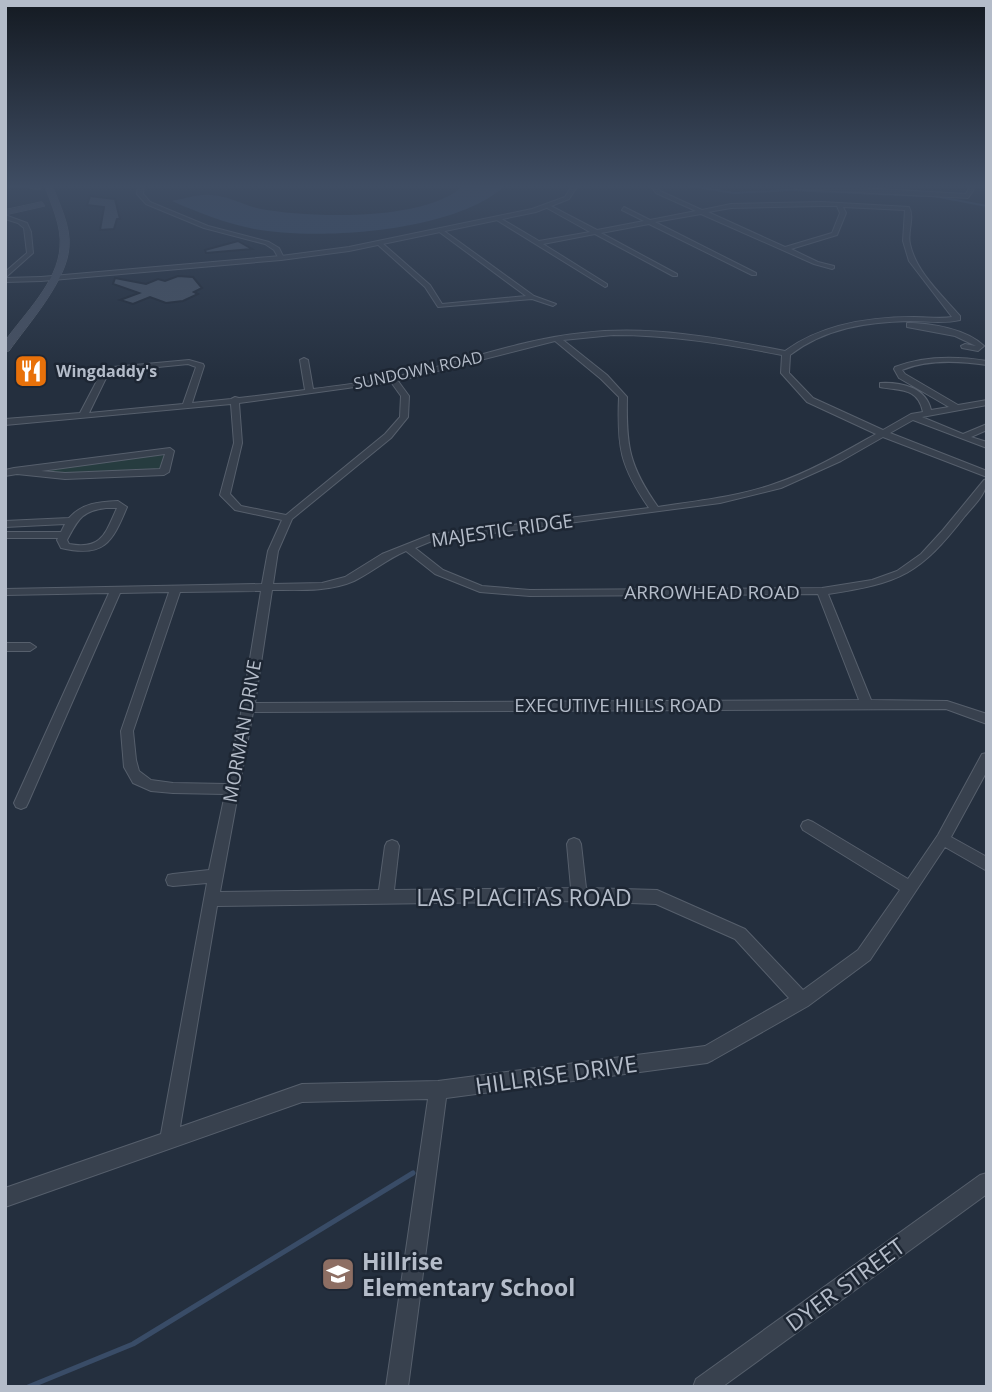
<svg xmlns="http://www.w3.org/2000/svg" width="992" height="1392" viewBox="0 0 992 1392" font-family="'Open Sans',sans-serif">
  <rect width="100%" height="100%" fill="#242f3e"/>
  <path fill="#263c3f" d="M164,455L159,471L60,474L42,472L44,468Z"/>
  <path fill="#394c67" d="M465,184H507C458,232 319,241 254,229C225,223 199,213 172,201C184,199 198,194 210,195C227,195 245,206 261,209C310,218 429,222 465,184Z"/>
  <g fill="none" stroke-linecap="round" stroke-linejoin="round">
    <g stroke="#394c67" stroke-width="2">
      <path d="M678,184L734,193L791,190L923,196"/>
      <path d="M934,196L987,206"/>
    </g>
    <path stroke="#394c67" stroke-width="5" d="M28,1387L133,1344L413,1173"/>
  </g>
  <g fill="#455162" stroke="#1f2835" stroke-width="2">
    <path d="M90,196L115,199L120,219H117L114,229L100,230L104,207L87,205Z"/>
    <path d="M238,241L252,249L206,253L205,250Z"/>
    <path d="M178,276L193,277L202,288L194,292L198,294L183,301L166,303L150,297L133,304L120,300L139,293L113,284L115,278L146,284L158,279L165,281Z"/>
  </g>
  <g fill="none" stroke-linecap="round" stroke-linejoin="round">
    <g stroke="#565f6c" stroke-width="2">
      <g id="minor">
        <path d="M138,184H144L143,194L150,202L208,226L269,242L279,248L284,258L279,259L274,250L265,244L204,228L146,204L137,194Z"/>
        <path d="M649,184H655L660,191L702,210L731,204L822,202L909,207C915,218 907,232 910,244C916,272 942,295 960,316V320C943,324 927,321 910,321C867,322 825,328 790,355L789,373L813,398L883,430L911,414L923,412C918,387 900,391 880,387V383C901,382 926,387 931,410L949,407L899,378L894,369L895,367C923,356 957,356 987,361V365C960,361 928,359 902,370L905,374L958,405L987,400V405L922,417L963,434L987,424V430L971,437L987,442V448L913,420L890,433L987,471V477L883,437L841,461L781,488L720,503L432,541L415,548L443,570L482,586L530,590L822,588L872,580L897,571L921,554L943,530L984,480L987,479C987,494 974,505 965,516C920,574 901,583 828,594L871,700L947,701L987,714V724L946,709L253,712L220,892L379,890L385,846L387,842L392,840L397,842L399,846L394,890L571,888L567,844L569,840L574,838L579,840L581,844L586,888L657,890L745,929L803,990L858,950L900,890L803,830L801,826L803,822L808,820L813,822L908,879L938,835L982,754L987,753V771L951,837L987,857V871L945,847L870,960L808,1006L713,1060L707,1063L446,1098L408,1387H386L428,1099L302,1102L5,1207V1188L161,1134L207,883L173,886L168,885L166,880L168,875L173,874L209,870L225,794L173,793L151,791L133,783L124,767L121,731L169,592L120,593L28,803L26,807L21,809L16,807L14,803L109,593L5,595V589L262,584L268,551L282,520L235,510L220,495L234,443L231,404L5,425V419L80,413L101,373L113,367L189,360L203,364L204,366L192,403L231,399L235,397L239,398L305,390L300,360L304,358L308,360L313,389C352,384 390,379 428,369C480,356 531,338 583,333C651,325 719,338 785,351C822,324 868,317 914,317C927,317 940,319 952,317L909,261L903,241L905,210L843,207L846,213L837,235L791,249L818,262L834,266V268L832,269L814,264L701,214L655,222L756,273V275H752L649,224L601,233L677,274V276H673L595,234L543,244L607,284V286L605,287L495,219L500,218L539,241L590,232L547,208L549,205L597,230L644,221L622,210L624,207L650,220L696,211L656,193ZM822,206H837L840,213L832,233L785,247L708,212L731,208ZM613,335C671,335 726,344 782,355L781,373L807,402L876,434C844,452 810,472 774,484C737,497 696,501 658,507C629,466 626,446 627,397L607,375L563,340ZM555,341L601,379L619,397C617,447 620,466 649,508L430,535L382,554L345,577L322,583L273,584L278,551L292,519L391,438L408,417L409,396L398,381ZM188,364L196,367L183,404L89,413L107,376L118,371ZM391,382L401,396L400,417L385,434L286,515L241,506L230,494L242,443L239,403ZM406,551L435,574L480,592L530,596L818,594L859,700L255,703L272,590C299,590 329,592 354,581C372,572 387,559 406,551ZM261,591L242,708L227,784L173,783L151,780L139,771L136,760L133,731L180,592ZM579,901L656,904L735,939L789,998L705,1046L438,1081L302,1084L180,1127L217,906Z"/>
        <path d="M791,184L966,194L969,188L968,184H972L975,188L968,198L796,189Z"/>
        <path d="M5,215L27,223L31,232L33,253L5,278V272L27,253L24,228L18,223L5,219Z"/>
        <path d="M440,228L534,296L556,304L553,306L532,299L438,307L425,287L377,244V242H381L430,285L442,304L526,296L438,231Z"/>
        <path d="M5,278L41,277L44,279L41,281L5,282Z"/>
        <path d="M907,323C931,323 967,329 984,346L978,351L962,348L961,346L965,344L976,346L955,336L907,327Z"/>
        <path d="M170,448L174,451L169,472L164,475L65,479L17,474L5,476V470L14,468ZM165,454L160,469L65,473L41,471Z"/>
        <path d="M118,501L127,507C112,543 104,558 61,548L57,540L58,538H5V532H61L65,524L5,527V521L69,518C82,503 99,502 118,501ZM106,508H117C105,534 102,550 69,544L67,540C78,520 81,511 106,508Z"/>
        <path d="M5,643H30L36,647L30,651H5Z"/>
        <path d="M987,1173V1194L722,1387H693L696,1379L980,1175Z"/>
      </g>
    </g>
    <g stroke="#565f6c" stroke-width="2">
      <path id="tertiary" d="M573,184H579L569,199L536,212L349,251L281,260L41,281L37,279L41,277L281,256L349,247L532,209L565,197Z"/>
    </g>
    <g stroke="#565f6c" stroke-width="1">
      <g id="secondary">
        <path d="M5,184H30L42,188L38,190L26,187L5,188Z"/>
        <path d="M44,184H52C59,204 71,226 69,247C67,281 28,324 9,351L5,352V341C24,314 58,282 60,247C62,226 51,204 44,184Z"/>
        <path d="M42,202L45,206L5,215V210Z"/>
      </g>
    </g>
    <use href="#minor" fill="#38414e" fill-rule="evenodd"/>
    <use href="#tertiary" fill="#38414e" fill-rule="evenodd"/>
    <use href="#secondary" fill="#465061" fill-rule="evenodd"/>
  </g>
  <linearGradient id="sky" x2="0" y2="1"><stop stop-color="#141a22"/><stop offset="0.49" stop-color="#3f4d63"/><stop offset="1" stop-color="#3f4d63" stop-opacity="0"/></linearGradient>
  <rect width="992" height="379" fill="url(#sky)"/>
  <defs>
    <g id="restaurant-square" transform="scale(1.75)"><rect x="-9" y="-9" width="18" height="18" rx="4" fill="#e8710a" stroke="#1d2633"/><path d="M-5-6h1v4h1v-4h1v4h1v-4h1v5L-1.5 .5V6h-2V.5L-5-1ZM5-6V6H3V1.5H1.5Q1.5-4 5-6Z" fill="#fff"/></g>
    <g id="school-square" transform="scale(1.75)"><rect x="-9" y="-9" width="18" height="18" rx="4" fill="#8d6e63" stroke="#1d2633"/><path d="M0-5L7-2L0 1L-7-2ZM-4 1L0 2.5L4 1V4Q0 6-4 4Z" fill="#fff"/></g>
  </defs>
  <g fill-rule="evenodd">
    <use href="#restaurant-square" x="31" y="371"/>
    <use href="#school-square" x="338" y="1274"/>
  </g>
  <g text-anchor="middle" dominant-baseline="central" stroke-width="5" stroke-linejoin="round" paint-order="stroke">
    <g font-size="16" fill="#b4bcc9" stroke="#1d2633">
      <text transform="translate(418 370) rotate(-12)">SUNDOWN ROAD</text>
    </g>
    <g font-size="16" font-weight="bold" fill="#b4bcc9" stroke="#1d2633" text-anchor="start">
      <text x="56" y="371">Wingdaddy's</text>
    </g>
    <g font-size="19" fill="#b4bcc9" stroke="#1d2633">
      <text transform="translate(502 530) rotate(-8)">MAJESTIC RIDGE</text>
      <text x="712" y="592">ARROWHEAD ROAD</text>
      <text x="618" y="705">EXECUTIVE HILLS ROAD</text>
      <text transform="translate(242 731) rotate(-80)">MORMAN DRIVE</text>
    </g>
    <g font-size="23" fill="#b4bcc9" stroke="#1d2633">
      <text x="524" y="897">LAS PLACITAS ROAD</text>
      <text transform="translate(556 1074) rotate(-8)">HILLRISE DRIVE</text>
      <text transform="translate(845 1284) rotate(-36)">DYER STREET</text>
    </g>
    <g font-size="23" font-weight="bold" fill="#b4bcc9" stroke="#1d2633" text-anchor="start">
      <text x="362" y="1261">Hillrise<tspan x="362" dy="26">Elementary School</tspan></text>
    </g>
  </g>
  <rect width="992" height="1392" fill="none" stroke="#b4bcc9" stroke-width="14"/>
</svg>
